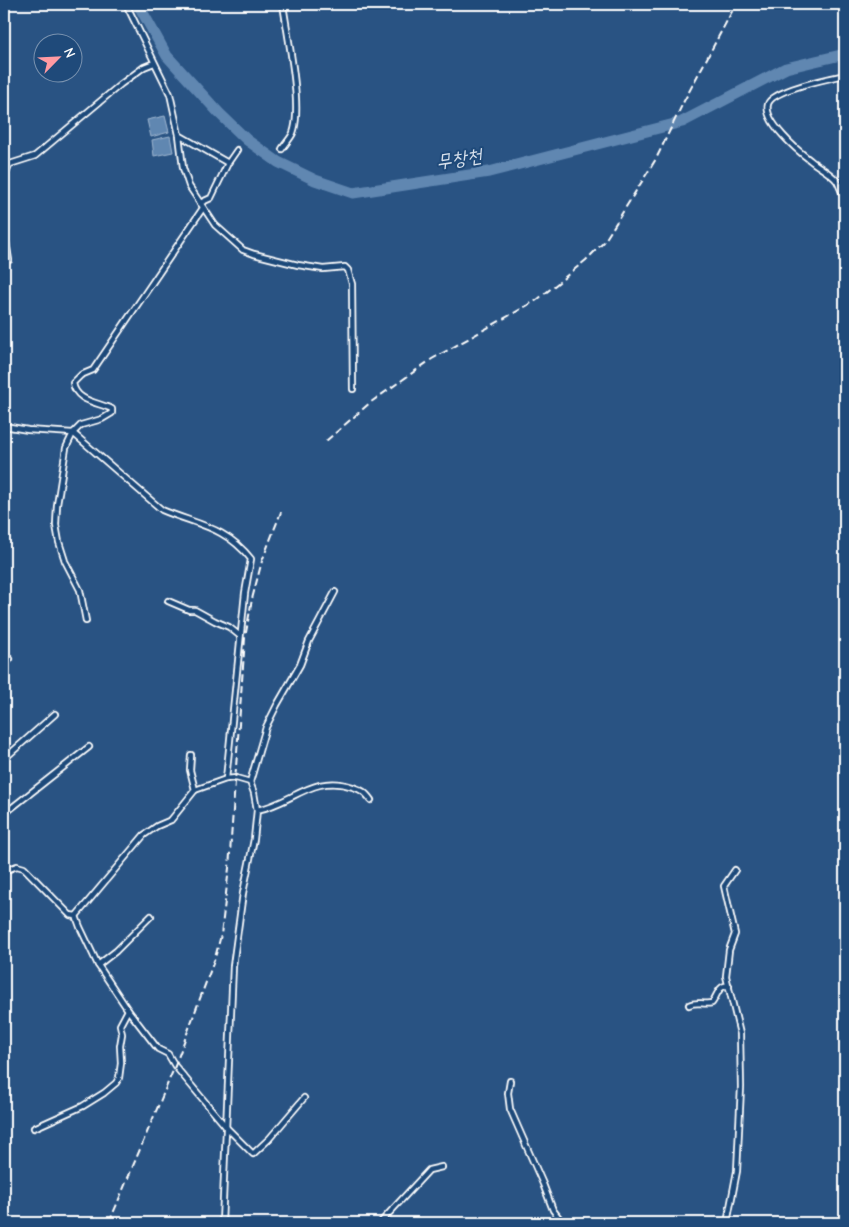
<svg xmlns="http://www.w3.org/2000/svg" width="849" height="1227" viewBox="0 0 849 1227" font-family="'Comic Neue','Poor Story',sans-serif">
  <rect width="100%" height="100%" fill="#295383"/>
  <filter id="ink" filterUnits="userSpaceOnUse"><feTurbulence type="fractalNoise" baseFrequency=".02" numOctaves="2"/><feDisplacementMap in="SourceGraphic" scale="10" xChannelSelector="R" yChannelSelector="G"/><feConvolveMatrix kernelMatrix="1 2 1 2 8 2 1 2 1" color-interpolation-filters="sRGB"/></filter>
  <g filter="url(#ink)">
    <g fill="#6187b1" stroke="#a0b7d0">
      <path d="M165,116L169,132L151,137L147,120Z"/>
      <path d="M170,136L173,152L154,156L152,140Z"/>
    </g>
    <g fill="none" stroke-linecap="round" stroke-linejoin="round">
      <path stroke="#6187b1" stroke-width="11" d="M138,4L167,56L219,113L247,140L278,162L315,180L353,193L489,172L682,122L786,68L845,54"/>
      <g stroke="#fff" stroke-width="8">
        <g id="minor">
          <path d="M126,4L170,94L179,135L183,168L189,186L215,225L243,250L254,254L298,265L323,269L345,267L348,270L352,284L353,389"/>
          <path d="M845,75C831,78 772,90 768,104C763,121 798,151 810,160C818,167 830,172 837,181C840,187 842,193 845,198"/>
          <path d="M179,135L228,163"/>
          <path d="M282,149C285,144 291,138 293,133C303,107 287,34 283,4"/>
          <path d="M4,177L10,164L35,156L121,84L144,67L154,63"/>
          <path d="M200,203L211,198L228,163L237,150"/>
          <path d="M4,229L9,260"/>
          <path d="M4,426L28,430L73,433L162,510C197,525 225,526 251,559L245,593L226,779"/>
          <path d="M168,601L189,610H195L215,621L229,627L240,636"/>
          <path d="M86,621L80,590L65,561L59,542L56,525L57,505L66,448L73,433L81,425L102,419L112,413V409C98,402 76,402 73,383L81,375L93,370L203,208"/>
          <path d="M4,666L10,659"/>
          <path d="M191,755L190,770L195,790"/>
          <path d="M4,759L55,714"/>
          <path d="M250,782L266,727L277,705L300,665L309,641L335,592"/>
          <path d="M257,810C292,804 313,773 353,787C362,790 365,792 371,800"/>
          <path d="M4,816L9,810L89,747"/>
          <path d="M4,871L17,866L24,868L70,915L76,916L80,927L98,965L128,1010L158,1049L168,1054L175,1066L227,1128L253,1154L269,1139L304,1098"/>
          <path d="M76,916L144,835L157,826L171,820L195,790L226,779L236,778L250,782L254,793L257,810L254,839L243,893L233,966L222,1223"/>
          <path d="M98,965L116,951L151,916"/>
          <path d="M689,1005C696,1001 704,1005 712,1003C717,996 719,984 729,986"/>
          <path d="M4,1047H5"/>
          <path d="M510,1081L508,1093L510,1109L543,1184L553,1210L563,1223"/>
          <path d="M34,1128L83,1106L104,1093L116,1083L119,1078L121,1063L120,1046L122,1034L120,1025L128,1010"/>
          <path d="M380,1223L429,1170L442,1167"/>
          <path d="M727,1223L737,1171L741,1087L740,1034L726,976L729,950L735,934L724,886L735,870"/>
        </g>
      </g>
      <use href="#minor" stroke="#1f4a7a" stroke-width="4.5"/>
      <g stroke="#fff" stroke-width="2" stroke-dasharray="8 4" stroke-linecap="butt">
        <path d="M326,441L371,402L432,359L537,300L586,260L604,242L656,159L684,101L736,4"/>
        <path d="M109,1223L175,1066L215,958L221,935L229,868L245,638L252,599L262,561L281,512"/>
      </g>
    </g>
  </g>
  <g text-anchor="middle" dominant-baseline="central" stroke-width="4" stroke-linejoin="round" paint-order="stroke">
    <g font-size="19" font-style="italic" fill="#d8e1ec" stroke="#1f4a7a">
      <text transform="translate(459 159) rotate(-9)">무창천</text>
    </g>
  </g>
  <rect width="849" height="1227" fill="none" stroke="#1f4a7a" stroke-width="20"/>
  <rect x="10" y="10" width="829" height="1207" fill="none" stroke="#fff" stroke-width="2" filter="url(#ink)"/>
  <g transform="translate(58 58) rotate(66)"><circle r="24" fill="#1f4a7a" stroke="#7992af"/>
  <path d="M0-4L9 19L0 12L-9 19Z" fill="#ff9aa2"/>
  <text y="-8" font-size="14" font-weight="bold" text-anchor="middle" fill="#ffffff">N</text>
  </g>
</svg>
